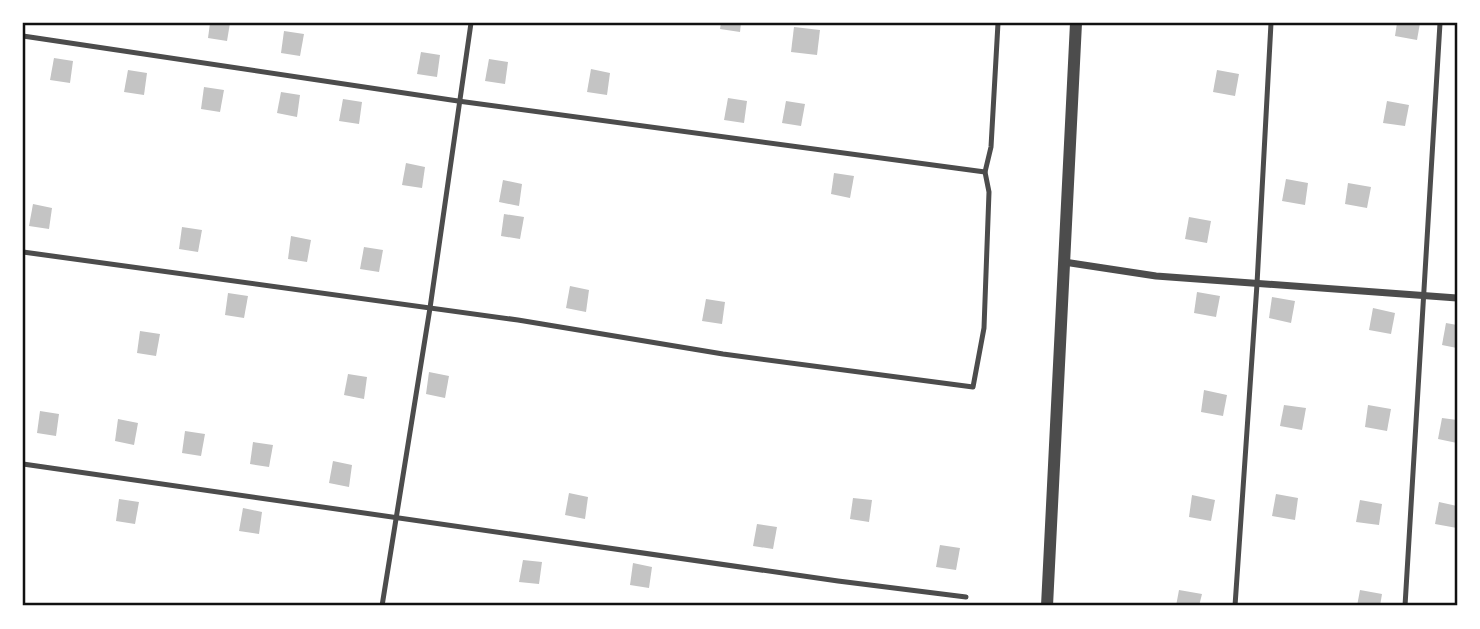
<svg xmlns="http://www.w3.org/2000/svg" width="1480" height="629" viewBox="0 0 1480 629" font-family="'DejaVu Sans',sans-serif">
  <rect width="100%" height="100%" fill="#fff"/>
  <g fill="#c4c4c4">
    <path d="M210,23H230L227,41L208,38Z"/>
    <path d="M721,23H741L740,32L720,29Z"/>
    <path d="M1397,23H1420L1417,40L1395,36Z"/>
    <path d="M794,27L820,30L817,55L791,52Z"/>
    <path d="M284,31L304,34L300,56L281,53Z"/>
    <path d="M421,52L440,55L437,77L417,74Z"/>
    <path d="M54,58L73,61L70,83L50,80Z"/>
    <path d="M489,59L508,62L505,84L485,81Z"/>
    <path d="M591,69L610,73L607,95L587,92Z"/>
    <path d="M128,70L147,73L144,95L124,92Z"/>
    <path d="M1217,70L1239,74L1235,96L1213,92Z"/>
    <path d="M204,87L224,90L220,112L201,109Z"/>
    <path d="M281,92L300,95L297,117L277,113Z"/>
    <path d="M728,98L747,101L744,123L724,120Z"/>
    <path d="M343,99L362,102L359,124L339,121Z"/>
    <path d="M786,101L805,104L801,126L782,123Z"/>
    <path d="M1387,101L1409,105L1405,126L1383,123Z"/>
    <path d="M406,163L425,167L422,188L402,185Z"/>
    <path d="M834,173L854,176L850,198L831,194Z"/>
    <path d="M1286,179L1308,183L1305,205L1282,201Z"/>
    <path d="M503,180L522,184L519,206L499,202Z"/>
    <path d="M1348,183L1371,187L1367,208L1345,204Z"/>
    <path d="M33,204L52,208L49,229L29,226Z"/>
    <path d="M504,214L524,217L520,239L501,236Z"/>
    <path d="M1189,217L1211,221L1207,243L1185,239Z"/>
    <path d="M182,227L202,230L198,252L179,249Z"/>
    <path d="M291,236L311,240L307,262L288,259Z"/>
    <path d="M364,247L383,250L379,272L360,269Z"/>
    <path d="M570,286L589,290L586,312L566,308Z"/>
    <path d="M1197,292L1220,296L1216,317L1194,313Z"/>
    <path d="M228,293L248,296L244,318L225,315Z"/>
    <path d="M1272,297L1295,301L1291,323L1269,318Z"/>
    <path d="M706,299L725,302L722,324L702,321Z"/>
    <path d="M1373,308L1395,313L1391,334L1369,330Z"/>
    <path d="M1446,323L1457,325V348L1442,345Z"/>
    <path d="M140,331L160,334L156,356L137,353Z"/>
    <path d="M429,372L449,376L445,398L426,394Z"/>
    <path d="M348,374L367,377L364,399L344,395Z"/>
    <path d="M1204,390L1227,395L1223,416L1201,412Z"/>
    <path d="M1284,405L1306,408L1302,430L1280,426Z"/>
    <path d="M1368,405L1391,409L1387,431L1365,427Z"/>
    <path d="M40,411L59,414L56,436L37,433Z"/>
    <path d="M1442,418L1457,420V443L1438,439Z"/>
    <path d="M118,419L138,423L134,445L115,441Z"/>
    <path d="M185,431L205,434L201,456L182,453Z"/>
    <path d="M253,442L273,445L269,467L250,464Z"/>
    <path d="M333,461L352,465L349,487L329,483Z"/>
    <path d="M569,493L588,497L585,519L565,515Z"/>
    <path d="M1276,494L1298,498L1295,520L1272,516Z"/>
    <path d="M1192,495L1215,500L1211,521L1189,517Z"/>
    <path d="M853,498L872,500L869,522L850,519Z"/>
    <path d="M119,499L139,502L135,524L116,521Z"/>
    <path d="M1360,500L1382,504L1379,525L1356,522Z"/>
    <path d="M1439,502L1457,506V528L1435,524Z"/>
    <path d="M243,508L262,512L259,534L239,531Z"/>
    <path d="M757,524L777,527L773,549L753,546Z"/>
    <path d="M940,545L960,548L956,570L936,567Z"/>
    <path d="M523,560L542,562L539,584L519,582Z"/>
    <path d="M633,563L652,567L649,588L630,585Z"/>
    <path d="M1179,590L1202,594L1199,606H1176Z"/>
    <path d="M1360,590L1382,594L1380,606H1357Z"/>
  </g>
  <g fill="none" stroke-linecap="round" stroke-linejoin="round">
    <g stroke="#4c4c4c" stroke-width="5">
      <path d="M23,36L458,101L985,172"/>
      <path d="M23,252L518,320L723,354L973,387L984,328L989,192L985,172L991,147L998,23"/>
      <path d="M23,464L838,581L966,597"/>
      <path d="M382,606L430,308L471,23"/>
      <path d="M1235,606L1257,284L1271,23"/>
      <path d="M1405,606L1440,23"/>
    </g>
    <path stroke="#4c4c4c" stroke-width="7" d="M1064,262L1156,276L1457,298"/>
    <path stroke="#4c4c4c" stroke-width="12" d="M1047,606L1076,23"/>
  </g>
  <rect width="1480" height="629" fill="none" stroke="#ffffff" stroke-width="49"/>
  <rect x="24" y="24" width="1432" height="580" fill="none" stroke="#111" stroke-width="2.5"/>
</svg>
